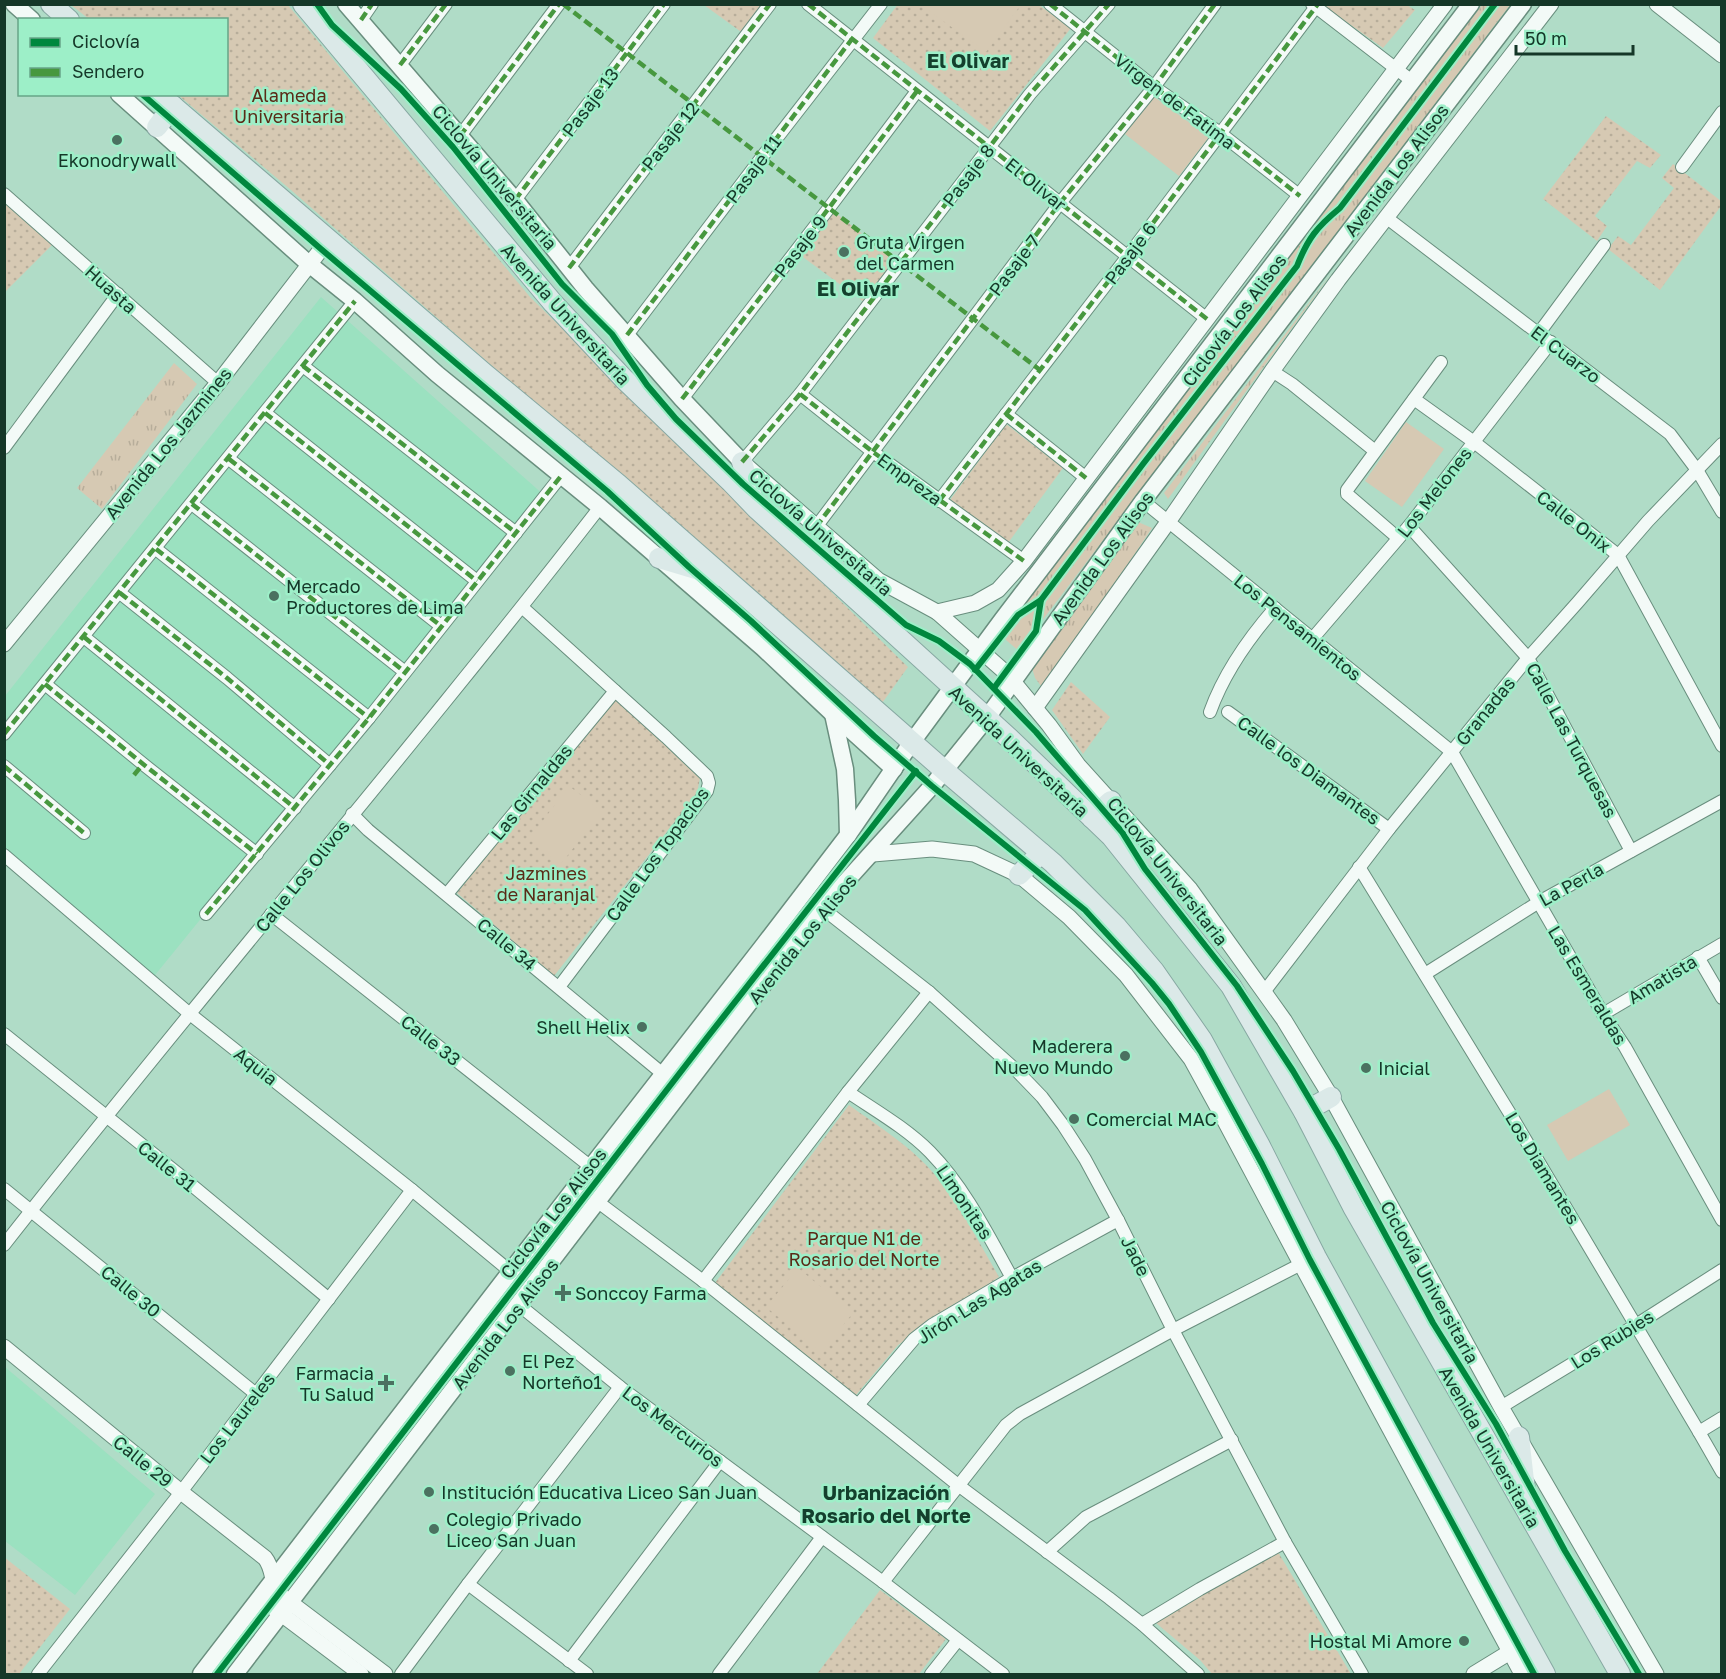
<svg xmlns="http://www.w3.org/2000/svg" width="1726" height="1679" viewBox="0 0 1726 1679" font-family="'Golos Text',sans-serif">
  <defs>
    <pattern id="grass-tufts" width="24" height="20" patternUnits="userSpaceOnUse" patternTransform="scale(1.5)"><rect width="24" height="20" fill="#d6c9b3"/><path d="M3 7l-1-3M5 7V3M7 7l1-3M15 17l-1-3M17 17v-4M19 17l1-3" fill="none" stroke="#b7ad9a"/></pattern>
    <pattern id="park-dots" width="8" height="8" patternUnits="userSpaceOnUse" patternTransform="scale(1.5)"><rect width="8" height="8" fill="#d6c9b3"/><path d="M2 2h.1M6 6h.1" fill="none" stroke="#b7ad9a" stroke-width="1.8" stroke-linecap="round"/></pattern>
  </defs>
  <rect width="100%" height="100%" fill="#b0dcc7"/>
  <g fill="#9be1c0">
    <path d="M321,297L545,496L151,980L5,855V696Z"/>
    <path d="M5,1367L155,1494L75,1595L5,1541Z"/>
  </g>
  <g fill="url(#grass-tufts)">
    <path d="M1482,5H1510L1019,651L999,634Z"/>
    <path d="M1334,270L1168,499L1164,493Z"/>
    <path d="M174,363L197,384L102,509L77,488Z"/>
    <path d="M1138,522L1152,528L1044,690L1035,678L1030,661Z"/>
  </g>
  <g fill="url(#park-dots)">
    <path d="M898,4L1039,5L1071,28L990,131L873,38Z"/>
    <path d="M1325,4L1407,5L1415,10L1383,48L1324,6Z"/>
    <path d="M71,5H288L530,297L908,667L880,706L291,190L178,95L226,94V20L89,19Z"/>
    <path d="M704,5H766L744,34Z"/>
    <path d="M1606,116L1661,155L1650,168L1637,161L1595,216L1607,226L1597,241L1543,199Z"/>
    <path d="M1673,164L1721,201V206L1660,290L1608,249L1618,236L1631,245L1674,188L1662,178Z"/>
    <path d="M4,202L56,241L5,292H4Z"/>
    <path d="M829,208L895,259L864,302L796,252Z"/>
    <path d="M1006,424L1063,468L1008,543L950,500Z"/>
    <path d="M1071,682L1110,717L1083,754L1052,710Z"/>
    <path d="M615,696L696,769L700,778L697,793L554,976L457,893Z"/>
    <path d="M849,1105C878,1126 912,1147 935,1175C960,1206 979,1242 999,1277L898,1345L856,1395L715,1283Z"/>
    <path d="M1278,1552L1351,1674H1212L1200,1660L1156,1623L1192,1599Z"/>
    <path d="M4,1557L70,1609L19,1674H5Z"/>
    <path d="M880,1590L946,1639L919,1674H817Z"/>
  </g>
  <g fill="#d6c9b3">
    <path d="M1018,5L1020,6L986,52L921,5Z"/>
    <path d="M1153,96L1209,137L1179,176L1125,134Z"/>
    <path d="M1406,422L1444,449L1402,507L1365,481Z"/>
    <path d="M569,786L602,811L561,864L529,839Z"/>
    <path d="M1609,1089L1630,1125L1568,1161L1547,1125Z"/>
    <path d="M798,1268L853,1313L821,1352L766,1307Z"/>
  </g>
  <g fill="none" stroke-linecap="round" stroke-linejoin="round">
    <g stroke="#698e7e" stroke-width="14">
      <g id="minor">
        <path d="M808,4L1207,319"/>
        <path d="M1050,4L1154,87L1220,133L1300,196"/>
        <path d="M1312,4L1412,81"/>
        <path d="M361,20L372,4"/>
        <path d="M400,65L446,4"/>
        <path d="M460,136L559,4"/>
        <path d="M1682,167L1722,112"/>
        <path d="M4,194L218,383"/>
        <path d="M515,200L664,4"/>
        <path d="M1387,218L1670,434L1697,470L1722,512"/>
        <path d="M569,268L770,4"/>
        <path d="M1539,333L1604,245"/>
        <path d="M627,335L762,157L881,4"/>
        <path d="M303,366L516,533"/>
        <path d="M1272,371L1292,384L1375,451"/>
        <path d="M800,394L873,452L1024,561"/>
        <path d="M682,399L829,208L917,91"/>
        <path d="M1414,399L1474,442L1618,555L1722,746"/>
        <path d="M265,413L477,581"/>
        <path d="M1006,414L1086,478"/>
        <path d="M4,448L118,294"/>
        <path d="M229,459L441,626"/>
        <path d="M742,462L800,394L1030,94L1109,4"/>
        <path d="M939,501L1128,256L1318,4"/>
        <path d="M1143,501L1452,752L1603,1014L1625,1047L1722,1220"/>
        <path d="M192,504L405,672"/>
        <path d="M1409,526L1528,658L1631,851"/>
        <path d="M816,527L1060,203L1154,87L1215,4"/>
        <path d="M1398,538L1347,494V490L1441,362"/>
        <path d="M156,549L369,718"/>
        <path d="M120,593L227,678L330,765"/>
        <path d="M522,607L666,737L707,776L709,783L707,791L559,987"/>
        <path d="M84,637L295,808"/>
        <path d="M1313,638L1409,526L1551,342"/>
        <path d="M45,684L143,764L257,854"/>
        <path d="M1210,712C1224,673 1248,639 1275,608"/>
        <path d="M1228,712L1389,829"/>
        <path d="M4,734L355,301"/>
        <path d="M4,766L84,833"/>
        <path d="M352,814L368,830L663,1074"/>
        <path d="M4,855L190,1014L412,1190L511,1272"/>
        <path d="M1359,867L1512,1117L1699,1432L1722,1472"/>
        <path d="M447,894L615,691"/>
        <path d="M822,908L929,992L1016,1070L1042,1097L1063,1125L1085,1159L1118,1220L1173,1330L1285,1542L1362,1674"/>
        <path d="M206,914L369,718L561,476"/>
        <path d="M271,914L591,1167"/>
        <path d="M1698,957L1722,998"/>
        <path d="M1425,974L1539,902L1722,801"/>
        <path d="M1264,992L1389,829L1528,658L1578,602L1648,521L1722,444"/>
        <path d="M1603,1014L1722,944"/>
        <path d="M4,1034L182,1177L329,1299"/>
        <path d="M848,1092C876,1111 906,1128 930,1152C965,1188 988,1235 1012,1278"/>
        <path d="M4,1189L256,1394"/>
        <path d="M598,1202L703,1281L958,1485L1109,1598L1142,1624L1198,1674"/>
        <path d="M4,1245C199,996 406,757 600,507"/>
        <path d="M703,1281L848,1092L929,992"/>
        <path d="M519,1305L620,1387L883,1582L1003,1674"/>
        <path d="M858,1405L914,1339L932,1325L1012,1278L1118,1220"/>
        <path d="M1501,1407L1636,1325L1722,1270"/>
        <path d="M1699,1432L1722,1418"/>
        <path d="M1047,1552L1086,1517L1232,1440"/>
        <path d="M883,1582L1006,1425L1020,1414L1173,1330L1309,1260"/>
        <path d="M468,1584L587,1674"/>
        <path d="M1142,1624L1200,1589L1285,1542"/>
        <path d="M569,1661L720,1461"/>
        <path d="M38,1674L181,1492L412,1190"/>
        <path d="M401,1674L468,1584L620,1387"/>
        <path d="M719,1674L822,1537"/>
        <path d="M931,1674L958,1640"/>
      </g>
    </g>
    <g stroke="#698e7e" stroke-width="17">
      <g id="tertiary">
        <path d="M1657,4L1722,55"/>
        <path d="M742,462L878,580L937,612L975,603L998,590L1024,561L1445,4"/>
        <path d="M937,612L1006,673L1049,725L1078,765L1190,889L1284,1020L1331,1097L1501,1407L1656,1674"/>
        <path d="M4,644L218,383L329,239"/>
        <path d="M1035,708L1168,522L1272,371L1338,280L1551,4"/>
        <path d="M873,854L932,849L974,854L1019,875L1069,917L1126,975L1191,1059L1219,1110L1301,1264L1522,1674"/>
        <path d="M4,1347L181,1492L265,1558C274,1569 271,1583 279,1594L385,1674"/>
        <path d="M260,1598L361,1674"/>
        <path d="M1474,1674L1510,1652"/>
      </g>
    </g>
    <g stroke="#698e7e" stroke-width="19">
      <g id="secondary">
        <path d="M14,4L32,20"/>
        <path d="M346,4L515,200L585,288L682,399L742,462"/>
        <path d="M119,94L309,264L355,301L437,374L600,507L763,648L833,714L894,769"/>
        <path d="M833,714L845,769L847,800L848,835"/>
        <path d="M201,1674L591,1167L763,946L848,835L912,742L1002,620L1471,4"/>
        <path d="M235,1674L822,908L932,786L986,719L1143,501L1523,4"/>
      </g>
    </g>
    <g stroke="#87a8a2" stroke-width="22">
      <g id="primary">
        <path d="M51,4L69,20"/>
        <path d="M303,4L553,303L624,379L731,482L756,508L1010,739L1111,836L1231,986L1304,1112L1353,1207L1620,1674"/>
        <path d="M159,94L485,374L619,485L945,771L1053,863L1116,926L1154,971L1202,1040L1259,1144L1316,1257L1545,1674"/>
        <path d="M157,127L173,106"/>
        <path d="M742,462L754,503"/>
        <path d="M659,558L719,576"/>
        <path d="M1092,818L1111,801"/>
        <path d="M1019,875L1041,853"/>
        <path d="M1304,1112L1331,1097"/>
        <path d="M1519,1437L1527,1507"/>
      </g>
    </g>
    <use href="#minor" stroke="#f3faf7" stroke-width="12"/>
    <use href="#tertiary" stroke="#f3faf7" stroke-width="15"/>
    <use href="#secondary" stroke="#f3faf7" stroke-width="16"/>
    <use href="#primary" stroke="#dbe9e8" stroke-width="20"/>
    <g stroke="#47983f" stroke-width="4.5" stroke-dasharray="9 4.5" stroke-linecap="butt">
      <path d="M563,4L1040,370"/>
      <path d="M808,4L1207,319"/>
      <path d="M1050,4L1154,87L1220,133L1300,196"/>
      <path d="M361,20L372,4"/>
      <path d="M400,65L446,4"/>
      <path d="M460,136L559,4"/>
      <path d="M515,200L664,4"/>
      <path d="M569,268L770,4"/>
      <path d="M627,335L852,39"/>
      <path d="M303,366L516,533"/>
      <path d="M800,394L873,452L1024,561"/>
      <path d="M682,399L829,208L917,91"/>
      <path d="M265,413L477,581"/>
      <path d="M1006,414L1086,478"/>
      <path d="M229,459L441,626"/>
      <path d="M742,462L800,394L1030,94L1109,4"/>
      <path d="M939,501L1128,256L1318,4"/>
      <path d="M192,504L405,672"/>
      <path d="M816,527L1060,203L1154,87L1215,4"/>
      <path d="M156,549L369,718"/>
      <path d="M120,593L227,678L330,765"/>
      <path d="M84,637L295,808"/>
      <path d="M45,684L143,764L257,854"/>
      <path d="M4,734L355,301"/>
      <path d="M4,766L84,833"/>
      <path d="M134,775L143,764"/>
      <path d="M206,914L369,718L561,476"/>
    </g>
    <g stroke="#9defc8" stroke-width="10">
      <g id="cycleway">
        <path d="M317,4L332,25L401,89L453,147L562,284L612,334L647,385L676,419L743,484L906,625L939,641L970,664L1036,732L1122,832L1145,869L1237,986L1293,1071L1339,1149L1433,1323L1496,1424L1565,1551L1639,1674"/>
        <path d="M142,94L321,249L607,491L689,567L751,621L874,736L932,786L1085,910L1152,983L1169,1004L1201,1052L1262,1164L1310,1260L1534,1674"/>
        <path d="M975,670L1018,615L1041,600L1143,464L1297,266C1308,238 1317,227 1340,208L1495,4"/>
        <path d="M994,688L1036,631L1041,600"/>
        <path d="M217,1674L706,1039L916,771"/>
      </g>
    </g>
    <use href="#cycleway" stroke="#00873e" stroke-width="6"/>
  </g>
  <g fill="#4b7160" stroke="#9defc8" stroke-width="2">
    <circle cx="117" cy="140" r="6"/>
    <circle cx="844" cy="252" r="6"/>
    <circle cx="274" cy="596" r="6"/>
    <circle cx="642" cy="1027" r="6"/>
    <circle cx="1125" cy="1056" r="6"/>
    <circle cx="1366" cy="1068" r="6"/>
    <circle cx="1074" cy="1119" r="6"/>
    <path d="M560 1284h6v6h6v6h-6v6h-6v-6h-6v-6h6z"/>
    <circle cx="510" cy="1371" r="6"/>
    <path d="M383 1374h6v6h6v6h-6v6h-6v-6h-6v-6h6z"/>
    <circle cx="429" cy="1492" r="6"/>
    <circle cx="434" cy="1529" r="6"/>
    <circle cx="1464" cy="1641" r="6"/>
  </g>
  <g text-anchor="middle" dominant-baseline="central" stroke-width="5" stroke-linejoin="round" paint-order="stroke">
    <g font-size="18" fill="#5a2b17" stroke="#9defc8">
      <text x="289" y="95">Alameda<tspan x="289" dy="21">Universitaria</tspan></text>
      <text x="546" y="873">Jazmines<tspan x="546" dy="21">de Naranjal</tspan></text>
      <text x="864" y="1238">Parque N1 de<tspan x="864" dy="21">Rosario del Norte</tspan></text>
    </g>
    <g font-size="18" fill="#153728" stroke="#9defc8">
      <text transform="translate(1175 101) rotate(37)">Virgen de Fatima</text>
      <text transform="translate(590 102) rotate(-53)">Pasaje 13</text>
      <text transform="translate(670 136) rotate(-52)">Pasaje 12</text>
      <text transform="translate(753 169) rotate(-53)">Pasaje 11</text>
      <text transform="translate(1396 170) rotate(-53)">Avenida Los Alisos</text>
      <text transform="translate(968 175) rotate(-53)">Pasaje 8</text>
      <text transform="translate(495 177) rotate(50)">Ciclovía Universitaria</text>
      <text transform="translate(1036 184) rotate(39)">El Olivar</text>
      <text transform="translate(800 246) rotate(-52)">Pasaje 9</text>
      <text transform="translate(1130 253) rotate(-53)">Pasaje 6</text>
      <text transform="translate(1014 265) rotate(-53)">Pasaje 7</text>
      <text transform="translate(111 289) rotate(42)">Huasta</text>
      <text transform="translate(566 314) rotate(48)">Avenida Universitaria</text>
      <text transform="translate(1234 320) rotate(-53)">Ciclovía Los Alisos</text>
      <text transform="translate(1566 354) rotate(37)">El Cuarzo</text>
      <text transform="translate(168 443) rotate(-51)">Avenida Los Jazmines</text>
      <text transform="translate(910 479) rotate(36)">Empreza</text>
      <text transform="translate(1434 492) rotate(-52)">Los Melones</text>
      <text transform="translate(1574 521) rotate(38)">Calle Onix</text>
      <text transform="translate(821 532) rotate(41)">Ciclovía Universitaria</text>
      <text transform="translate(1102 558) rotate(-54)">Avenida Los Alisos</text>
      <text transform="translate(1298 627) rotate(39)">Los Pensamientos</text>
      <text transform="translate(1485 711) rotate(-51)">Granadas</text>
      <text transform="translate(1572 740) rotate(62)">Calle Las Turquesas</text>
      <text transform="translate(1019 751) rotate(43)">Avenida Universitaria</text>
      <text transform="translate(1309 770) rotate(36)">Calle los Diamantes</text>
      <text transform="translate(531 792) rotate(-51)">Las Girnaldas</text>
      <text transform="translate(657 854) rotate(-54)">Calle Los Topacios</text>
      <text transform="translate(1168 871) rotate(52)">Ciclovía Universitaria</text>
      <text transform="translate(302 876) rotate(-51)">Calle Los Olivos</text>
      <text transform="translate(1571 884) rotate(-29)">La Perla</text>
      <text transform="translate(802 939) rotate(-51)">Avenida Los Alisos</text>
      <text transform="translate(507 944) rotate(40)">Calle 34</text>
      <text transform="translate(1662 979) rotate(-31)">Amatista</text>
      <text transform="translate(1588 985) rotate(59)">Las Esmeraldas</text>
      <text transform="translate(431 1040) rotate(38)">Calle 33</text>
      <text transform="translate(256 1066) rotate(38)">Aquia</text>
      <text transform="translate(167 1166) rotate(39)">Calle 31</text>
      <text transform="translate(1543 1168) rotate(59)">Los Diamantes</text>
      <text transform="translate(965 1202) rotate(56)">Limonitas</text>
      <text transform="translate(553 1213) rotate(-52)">Ciclovía Los Alisos</text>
      <text transform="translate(1136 1256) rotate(63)">Jade</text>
      <text transform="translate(1430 1282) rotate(61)">Ciclovía Universitaria</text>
      <text transform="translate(131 1291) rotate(39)">Calle 30</text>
      <text transform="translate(979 1301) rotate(-32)">Jirón Las Agatas</text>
      <text transform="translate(505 1324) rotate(-52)">Avenida Los Alisos</text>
      <text transform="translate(1612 1339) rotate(-32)">Los Rubies</text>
      <text transform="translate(237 1418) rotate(-52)">Los Laureles</text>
      <text transform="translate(673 1426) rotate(37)">Los Mercurios</text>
      <text transform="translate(1490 1447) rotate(60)">Avenida Universitaria</text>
      <text transform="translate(143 1461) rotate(39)">Calle 29</text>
    </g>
    <g font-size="18" fill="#153728" stroke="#9defc8" text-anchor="start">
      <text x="117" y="160" text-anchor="middle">Ekonodrywall</text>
      <text x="856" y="242">Gruta Virgen<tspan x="856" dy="21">del Carmen</tspan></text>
      <text x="286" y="586">Mercado<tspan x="286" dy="21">Productores de Lima</tspan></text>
      <text x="630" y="1027" text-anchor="end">Shell Helix</text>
      <text x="1113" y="1046" text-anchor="end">Maderera<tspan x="1113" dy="21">Nuevo Mundo</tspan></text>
      <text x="1378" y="1068">Inicial</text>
      <text x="1086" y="1119">Comercial MAC</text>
      <text x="575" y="1293">Sonccoy Farma</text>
      <text x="522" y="1361">El Pez<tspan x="522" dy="21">Norteño1</tspan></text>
      <text x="374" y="1373" text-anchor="end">Farmacia<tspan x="374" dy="21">Tu Salud</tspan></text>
      <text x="441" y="1492">Institución Educativa Liceo San Juan</text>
      <text x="446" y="1519">Colegio Privado<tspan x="446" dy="21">Liceo San Juan</tspan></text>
      <text x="1452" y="1641" text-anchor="end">Hostal Mi Amore</text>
    </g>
    <g font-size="20" font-weight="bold" fill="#14402d" stroke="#9defc8">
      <text x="968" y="60">El Olivar</text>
      <text x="858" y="288">El Olivar</text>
      <text x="886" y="1492">Urbanización<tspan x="886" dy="23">Rosario del Norte</tspan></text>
    </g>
  </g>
  <rect width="1726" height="1679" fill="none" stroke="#153728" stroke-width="12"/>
  <rect x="18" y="18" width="210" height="78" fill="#9defc8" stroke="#67a588" stroke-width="1.5"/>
  <rect x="30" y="38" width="30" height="9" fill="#00873e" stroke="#67a588" stroke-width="1.5"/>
  <text x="72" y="48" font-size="18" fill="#153728">Ciclovía</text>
  <rect x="30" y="68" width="30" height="9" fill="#47983f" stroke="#67a588" stroke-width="1.5"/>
  <text x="72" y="78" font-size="18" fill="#153728">Sendero</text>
  <path d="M1516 45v9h117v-9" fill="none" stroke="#153728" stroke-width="3"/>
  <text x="1525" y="45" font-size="18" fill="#153728" stroke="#9defc8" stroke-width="4.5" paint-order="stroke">50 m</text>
</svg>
